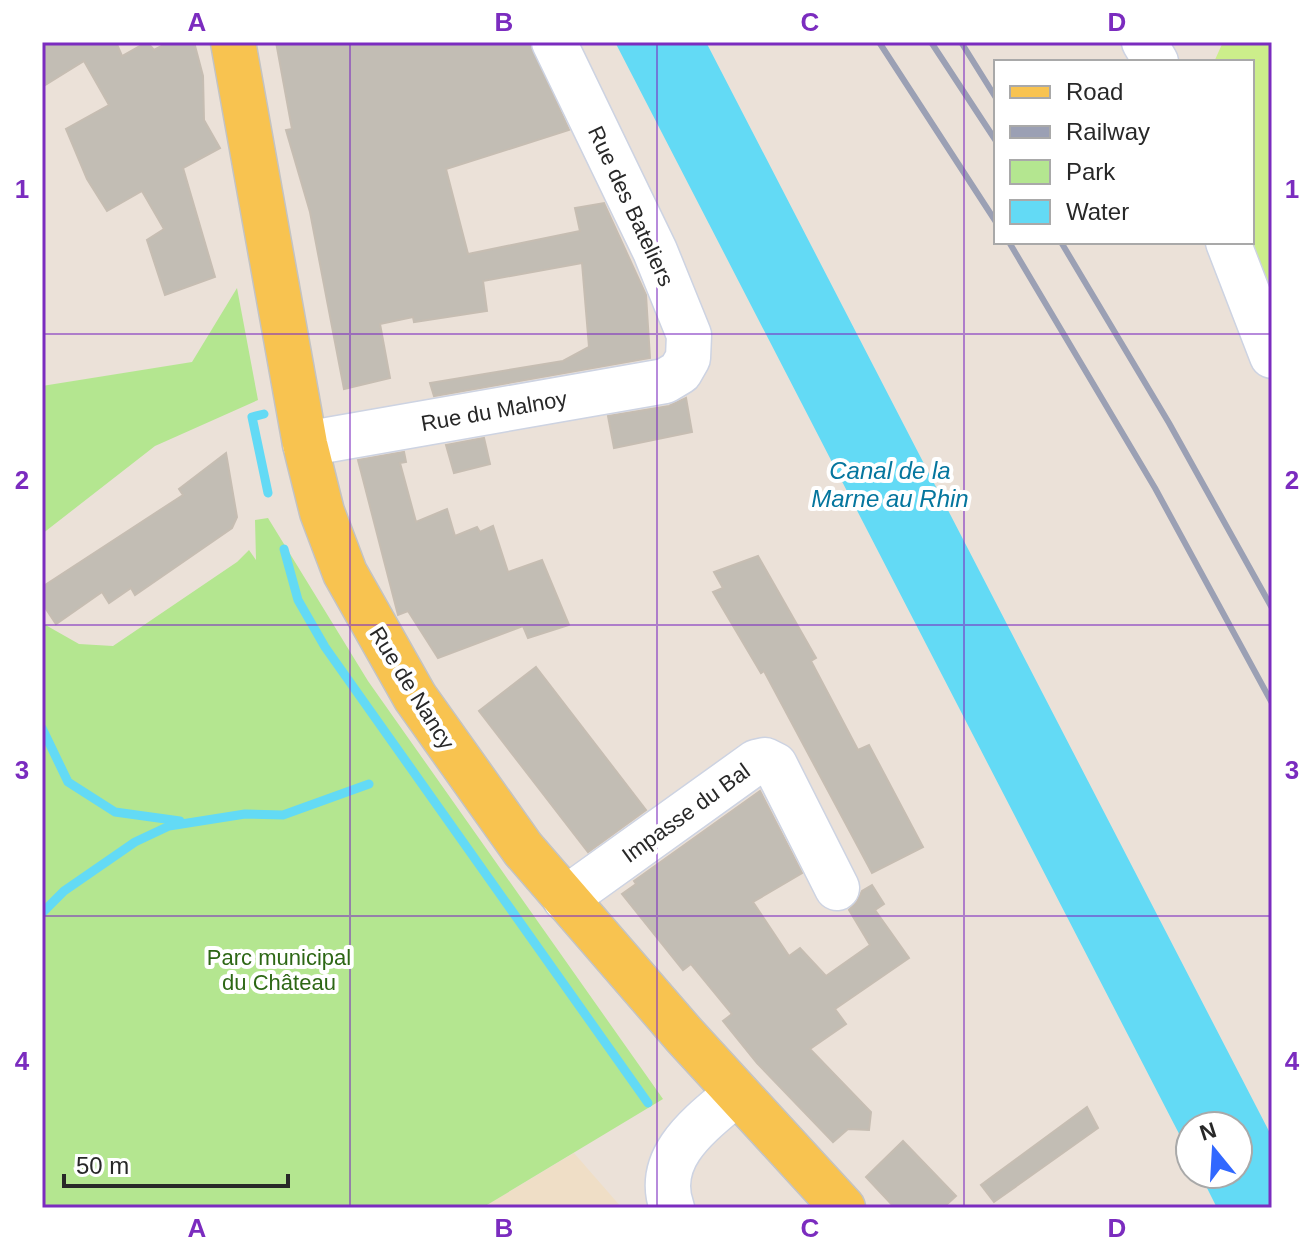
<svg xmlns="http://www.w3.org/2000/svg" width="1314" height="1250" viewBox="0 0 1314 1250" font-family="Arial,sans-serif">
  <rect width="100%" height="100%" fill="#ebe1d8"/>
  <path fill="#efdec6" d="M574,1153L622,1208H482Z"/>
  <g fill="#b4e690">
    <path d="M237,288L258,400L155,446L42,534V386L192,362Z"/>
    <path d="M268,518L368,681L663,1099L482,1208H42V623L79,644L113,646L237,562L249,550L256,560L255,520Z"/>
  </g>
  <path fill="#ccee8b" d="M1223,42H1272V309L1246,242H1252V62H1214Z"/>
  <path fill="#63daf5" d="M615,42H706L1272,1137V1208H1217L1200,1174H1238V1126H1190V1155Z"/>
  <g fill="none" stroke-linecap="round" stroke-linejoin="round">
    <g stroke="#63daf5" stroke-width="9">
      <path d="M264,414L252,417L268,493"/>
      <path d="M284,549L298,600L325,647L648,1103"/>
      <path d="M42,728L68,782L115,812L180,821"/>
      <path d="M42,913L64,891L135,842L169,826L245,814L283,815L369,784"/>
    </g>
  </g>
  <g fill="#c2bdb4" stroke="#c6bdb2" stroke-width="2">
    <path d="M53,42H116L122,56L147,42L154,50L169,42H194L203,76L204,120L220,148L183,168L215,277L165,295L147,240L164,229L142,191L107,211L87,179L66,129L109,105L84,61L42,87V48Z"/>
    <path d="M276,42H529L569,130L446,169L468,254L580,231L575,208L604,203L646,295L650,358L434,396L430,383L563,361L589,347L582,263L483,281L487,311L414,322L413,317L380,324L390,378L344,389L310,212L286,130L292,129Z"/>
    <path d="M686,398L692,432L614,448L608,416L669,406Z"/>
    <path d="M484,438L490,464L454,473L446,445Z"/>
    <path d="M404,452L406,462L400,463L416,522L447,509L455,536L477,527L480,532L493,526L508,572L542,560L569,625L528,638L523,626L438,658L408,611L398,615L358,460Z"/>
    <path d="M226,453L237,517L232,528L135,595L131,588L109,603L102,592L56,624L42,603V587L183,495L179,489Z"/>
    <path d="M758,556L816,658L811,661L858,750L869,745L923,847L872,873L764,671L761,673L713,592L723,588L714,572Z"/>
    <path d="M536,667L646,810L588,852L479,711Z"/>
    <path d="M760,791L802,873L753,902L789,956L800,948L826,976L870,945L849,910L857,902L862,891L872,885L884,904L875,910L909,958L835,1009L846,1024L810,1049L871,1112L869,1130L848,1129L833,1142L757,1063L723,1021L732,1014L691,964L683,970L622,894L636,884L634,881Z"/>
    <path d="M1087,1107L1098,1128L994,1202L981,1185Z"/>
    <path d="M903,1141L956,1196L943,1208H895L866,1177Z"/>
  </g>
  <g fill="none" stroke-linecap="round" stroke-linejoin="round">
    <g stroke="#cdd3e2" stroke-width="47">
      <g id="minor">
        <path d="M1144,42L1156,62"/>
        <path d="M1228,242L1272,356"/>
        <path d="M305,444L665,381L680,372L688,358L689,335L655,251L554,42"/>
        <path d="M565,899L756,762L765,760L775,765L837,888"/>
        <path d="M672,1208C653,1156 703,1122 737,1093"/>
      </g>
    </g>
    <g stroke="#c3c3c3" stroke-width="47">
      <path id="major" d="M233,42L305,444L322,512L345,573L415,697L523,849L685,1036L843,1208"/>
    </g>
    <use href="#minor" stroke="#fff" stroke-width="44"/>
    <use href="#major" stroke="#f8c350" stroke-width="44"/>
    <g stroke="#9ba0b4" stroke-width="6">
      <path d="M879,42L996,222"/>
      <path d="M931,42L996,141"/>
      <path d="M961,42L996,98"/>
      <path d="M1009,242L1155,488L1272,703"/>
      <path d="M1061,242L1169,423L1272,608"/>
    </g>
  </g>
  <path fill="none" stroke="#7b2cbf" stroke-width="2" stroke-opacity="0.55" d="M350,42V1208M657,42V1208M964,42V1208M42,334H1272M42,625H1272M42,916H1272"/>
  <g text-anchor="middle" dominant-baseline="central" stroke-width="8" stroke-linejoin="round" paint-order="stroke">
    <g font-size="22" fill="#282828" stroke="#fff">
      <text transform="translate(631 206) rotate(65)">Rue des Bateliers</text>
      <text transform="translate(494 411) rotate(-10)">Rue du Malnoy</text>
      <text transform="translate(412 688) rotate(58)">Rue de Nancy</text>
      <text transform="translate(686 813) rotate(-36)">Impasse du Bal</text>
    </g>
    <g font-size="22" fill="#2d6715" stroke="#fff">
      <text x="279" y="957">Parc municipal<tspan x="279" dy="25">du Château</tspan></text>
    </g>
    <g font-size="24" font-style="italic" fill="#05769e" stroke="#fff">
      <text x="890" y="470">Canal de la<tspan x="890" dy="28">Marne au Rhin</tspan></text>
    </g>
  </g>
  <rect width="1314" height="1250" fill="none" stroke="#ffffff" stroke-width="88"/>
  <rect x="994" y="60" width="260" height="184" fill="#ffffff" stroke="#a9a9a9" stroke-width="2"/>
  <rect x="1010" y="86" width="40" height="12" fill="#f8c350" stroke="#a9a9a9" stroke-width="2"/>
  <text x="1066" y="100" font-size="24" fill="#282828">Road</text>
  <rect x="1010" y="126" width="40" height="12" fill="#9ba0b4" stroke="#a9a9a9" stroke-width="2"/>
  <text x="1066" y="140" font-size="24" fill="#282828">Railway</text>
  <rect x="1010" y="160" width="40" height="24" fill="#b4e690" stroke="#a9a9a9" stroke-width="2"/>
  <text x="1066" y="180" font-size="24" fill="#282828">Park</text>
  <rect x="1010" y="200" width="40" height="24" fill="#63daf5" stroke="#a9a9a9" stroke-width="2"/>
  <text x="1066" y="220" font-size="24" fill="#282828">Water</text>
  <g transform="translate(1214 1150) rotate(342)"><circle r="38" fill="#ffffff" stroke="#a9a9a9" stroke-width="2"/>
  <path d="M0-6L14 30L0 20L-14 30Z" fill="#3168ff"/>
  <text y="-12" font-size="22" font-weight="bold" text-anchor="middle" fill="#282828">N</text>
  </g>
  <path d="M64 1174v12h224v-12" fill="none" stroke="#282828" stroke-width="4"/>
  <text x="76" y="1174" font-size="24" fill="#282828" stroke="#ffffff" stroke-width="6" paint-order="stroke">50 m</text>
  <rect x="44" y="44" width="1226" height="1162" fill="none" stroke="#7b2cbf" stroke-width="3"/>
  <g font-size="26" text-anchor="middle" font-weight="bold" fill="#7b2cbf">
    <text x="197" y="31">A</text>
    <text x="504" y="31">B</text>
    <text x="810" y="31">C</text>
    <text x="1117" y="31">D</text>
    <text x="22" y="198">1</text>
    <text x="1292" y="198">1</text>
    <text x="22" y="489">2</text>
    <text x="1292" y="489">2</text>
    <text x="22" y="779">3</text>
    <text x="1292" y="779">3</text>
    <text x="22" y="1070">4</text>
    <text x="1292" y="1070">4</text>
    <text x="197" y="1237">A</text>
    <text x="504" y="1237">B</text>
    <text x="810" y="1237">C</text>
    <text x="1117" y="1237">D</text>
  </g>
</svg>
